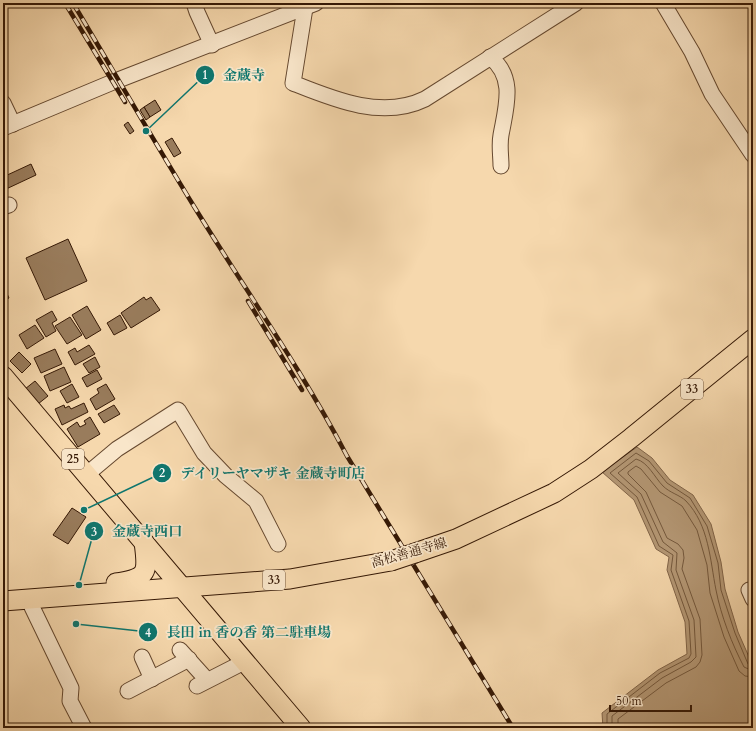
<svg xmlns="http://www.w3.org/2000/svg" width="756" height="731" viewBox="0 0 756 731" font-family="Cardo,'Noto Serif JP',serif">
  <rect width="100%" height="100%" fill="#f6d8ad"/>
  <filter id="stains"><feTurbulence type="fractalNoise" baseFrequency=".005" numOctaves="4"/><feColorMatrix values="0 0 0 0 .2 0 0 0 0 .09 0 0 0 0 .02 0 0 0 .5 -.17"/></filter>
  <radialGradient id="worn" r=".72"><stop offset=".6" stop-color="#630" stop-opacity="0"/><stop offset="1" stop-color="#630" stop-opacity=".3"/></radialGradient>
  <path fill="#b49774" stroke="#816448" d="M637,447L652,458L670,480L693,495L711,524L721,562L725,589L738,632L753,666V728H603L602,713L658,670L687,654L685,622L667,570L669,557L656,549L634,500L602,472Z"/>
  <g fill="none" stroke-linecap="round" stroke-linejoin="round">
    <g stroke="#74583c" stroke-width="1">
      <path d="M607,728V714L660,673L689,658L691,654L689,621L671,570L673,555L659,546L637,497L610,473L636,453L649,461L667,483L690,498L707,526L718,563L721,590L735,633L748,664L753,666"/>
      <path d="M612,728V716L662,678L691,662L696,657L694,620L676,570L677,553L663,542L641,494L618,473L636,459C648,462 655,478 663,486C670,493 680,495 686,501C709,525 710,560 716,590C721,616 732,644 744,667L753,671"/>
      <path d="M618,728V719L666,683L696,667L700,662L702,655L700,619L682,569L684,558L683,550L678,544L667,538L646,492L628,474V472L636,466L641,469L660,492L682,506L697,530L707,565L710,593L724,637L739,671L745,676L753,677"/>
    </g>
  </g>
  <g fill="#997c5c" stroke="#351805">
    <path d="M155,100L161,110L150,117L144,107Z"/>
    <path d="M144,107L150,117L146,120L140,110Z"/>
    <path d="M128,122L134,131L130,134L124,125Z"/>
    <path d="M172,138L181,153L174,157L165,142Z"/>
    <path d="M31,164L36,175L4,190L3,177Z"/>
    <path d="M68,239L87,281L45,300L26,258Z"/>
    <path d="M3,285L9,298L3,301Z"/>
    <path d="M144,297L146,300L151,297L160,310L131,328L121,313Z"/>
    <path d="M87,306L101,330L86,339L72,315Z"/>
    <path d="M52,311L57,320L52,323L56,331L46,337L36,320Z"/>
    <path d="M120,315L127,328L114,335L107,323Z"/>
    <path d="M70,317L82,335L67,344L55,326Z"/>
    <path d="M35,325L44,338L27,349L19,335Z"/>
    <path d="M89,345L95,354L75,365L68,352L75,348L77,352Z"/>
    <path d="M55,349L62,364L41,373L34,358Z"/>
    <path d="M19,352L31,364L22,373L10,361Z"/>
    <path d="M95,357L100,367L89,373L83,364Z"/>
    <path d="M64,367L71,382L50,391L44,376Z"/>
    <path d="M97,370L102,379L87,387L82,378Z"/>
    <path d="M35,381L48,396L38,404L25,389Z"/>
    <path d="M72,384L79,397L67,403L60,391Z"/>
    <path d="M106,384L115,399L96,410L90,399L99,393L97,389Z"/>
    <path d="M84,403L88,412L62,425L55,409L64,405L65,408L69,406L71,409Z"/>
    <path d="M114,405L120,414L104,423L98,414Z"/>
    <path d="M90,417L100,434L78,447L67,429L77,422L80,427L86,424L84,421Z"/>
    <path d="M72,508L86,517L68,544L53,535Z"/>
  </g>
  <g fill="none" stroke-linecap="round" stroke-linejoin="round">
    <g stroke="#65482f" stroke-width="17">
      <g id="minor">
        <path d="M194,3L197,12L212,45"/>
        <path d="M663,3L692,52L712,94L753,155"/>
        <path d="M305,8L293,83C333,99 382,120 425,99L576,3"/>
        <path d="M490,57C516,77 506,107 501,135C499,145 501,156 501,166"/>
        <path d="M3,103L13,124"/>
        <path d="M3,128L113,82L316,3"/>
        <path d="M3,207L9,205"/>
        <path d="M86,475L117,449L178,410L204,453L226,476L256,501L278,544"/>
        <path d="M749,590L753,599"/>
        <path d="M32,607L71,688L70,701L84,728"/>
        <path d="M180,650L207,680"/>
        <path d="M142,657L152,679"/>
        <path d="M197,686L244,662"/>
        <path d="M128,691L189,659"/>
      </g>
    </g>
    <g stroke="#351805" stroke-width="21">
      <g id="major">
        <path d="M3,376L301,728"/>
        <path d="M415,553L456,539L554,493L591,469L631,438L753,339"/>
        <path d="M116,583C149,578 148,572 144,542"/>
        <path d="M3,601L290,579L391,561"/>
      </g>
    </g>
    <use href="#minor" stroke="#f9e6ca" stroke-width="15"/>
    <use href="#major" stroke="#f6d8ad" stroke-width="19"/>
    <g stroke="#351805" stroke-width="4.5">
      <g id="rail">
        <path d="M65,3L125,102"/>
        <path d="M73,3C114,72 154,141 195,208C246,291 302,370 347,456L513,728"/>
        <path d="M248,301L302,390"/>
      </g>
    </g>
    <use href="#rail" stroke="#f9e6ca" stroke-width="3" stroke-dasharray="9" stroke-linecap="butt"/>
    <g stroke="#351805" stroke-width="21" stroke-linecap="butt">
      <path id="major-bridge" d="M391,561L415,553"/>
    </g>
    <use href="#major-bridge" stroke="#f6d8ad" stroke-width="19"/>
  </g>
  <g text-anchor="middle" dominant-baseline="central" stroke-width="3.5" stroke-linejoin="round" paint-order="stroke">
    <g fill="#f9e6ca" stroke="#705640" stroke-width="1">
      <rect x="681" y="379" width="22" height="20" rx="3"/>
      <rect x="62" y="449" width="22" height="20" rx="3"/>
      <rect x="263" y="570" width="22" height="20" rx="3"/>
    </g>
    <g font-size="12" font-weight="bold" fill="#351805">
      <text x="692" y="389">33</text>
      <text x="73" y="459">25</text>
      <text x="274" y="580">33</text>
    </g>
    <g font-size="13" fill="#351805" stroke="#f9e6ca">
      <text transform="translate(409 553) rotate(-16)">高松善通寺線</text>
    </g>
  </g>
  <path fill="none" stroke="#0f766e" stroke-width="1.5" d="M146 131L205 75M84 510L162 473M79 585L94 531M76 624L148 632"/>
  <g fill="#0f766e" stroke="#f9e6ca" stroke-width="1.5">
    <circle cx="146" cy="131" r="4"/>
    <circle cx="84" cy="510" r="4"/>
    <circle cx="79" cy="585" r="4"/>
    <circle cx="76" cy="624" r="4"/>
    <circle cx="205" cy="75" r="10"/>
    <circle cx="162" cy="473" r="10"/>
    <circle cx="94" cy="531" r="10"/>
    <circle cx="148" cy="632" r="10"/>
  </g>
  <g font-size="12" text-anchor="middle" font-weight="bold" fill="#fff">
    <text x="205" y="79">1</text>
    <text x="162" y="477">2</text>
    <text x="94" y="536">3</text>
    <text x="148" y="637">4</text>
  </g>
  <g font-size="14" text-anchor="middle" font-weight="bold" fill="#0f766e" stroke="#f9e6ca" stroke-width="3.5" stroke-linejoin="round" paint-order="stroke">
    <text x="244" y="80">金蔵寺</text>
    <text x="273" y="478">デイリーヤマザキ 金蔵寺町店</text>
    <text x="147" y="536">金蔵寺西口</text>
    <text x="249" y="637">長田 in 香の香 第二駐車場</text>
  </g>
  <rect width="756" height="731" fill="none" stroke="#f6d8ad" stroke-width="16"/>
  <rect x="4" y="4" width="748" height="723" fill="none" stroke="#351805" stroke-width="2"/>
  <rect x="8" y="8" width="740" height="715" fill="none" stroke="#351805"/>
  <path d="M610 705v6h81v-6" fill="none" stroke="#351805" stroke-width="2"/>
  <text x="616" y="705" font-size="12" fill="#351805" stroke="#f9e6ca" stroke-width="3" paint-order="stroke">50 m</text>
  <rect width="100%" height="100%" filter="url(#stains)"/>
  <rect width="100%" height="100%" fill="url(#worn)"/>
</svg>
